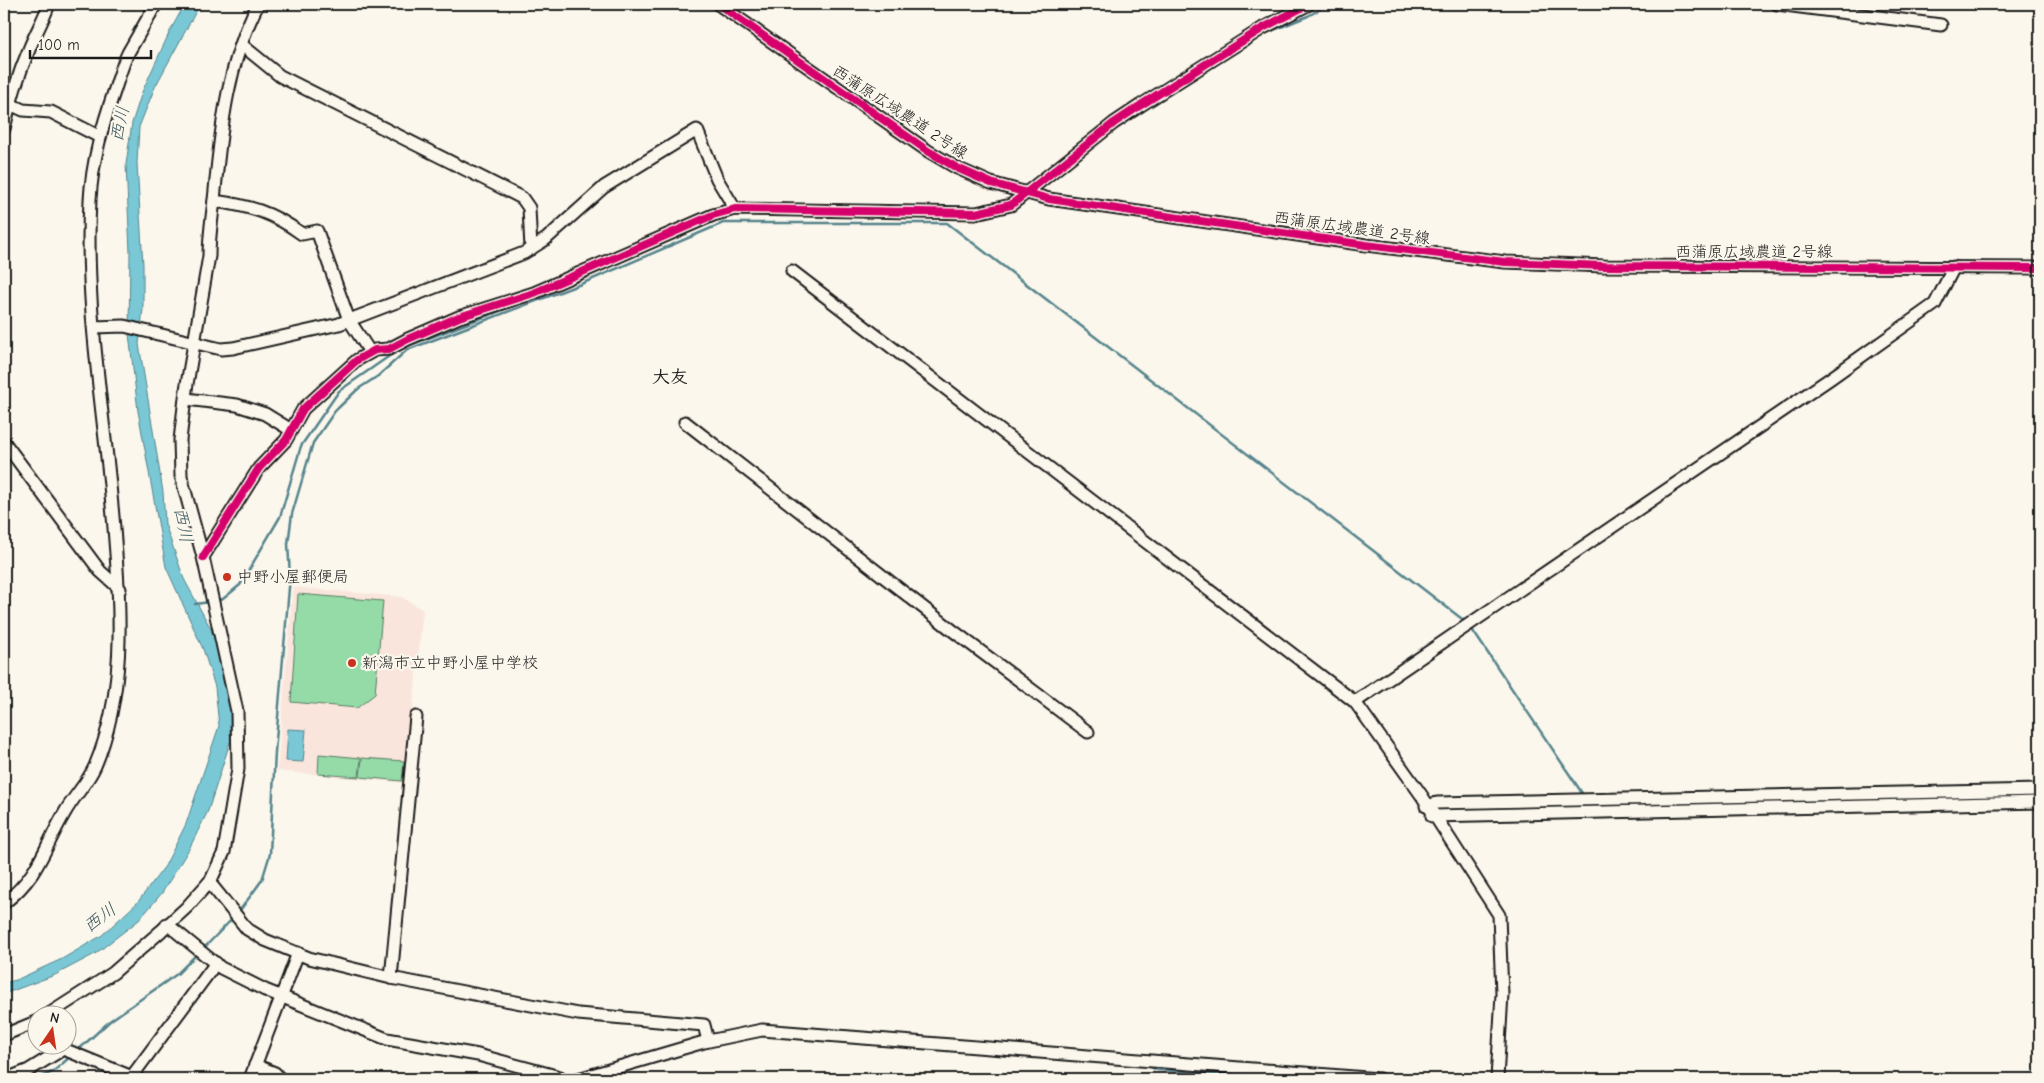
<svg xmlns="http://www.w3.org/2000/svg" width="2044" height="1083" viewBox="0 0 2044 1083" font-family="'Comic Neue','Klee One',sans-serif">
  <rect width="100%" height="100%" fill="#fbf7ec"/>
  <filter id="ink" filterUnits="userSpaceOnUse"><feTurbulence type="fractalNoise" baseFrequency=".02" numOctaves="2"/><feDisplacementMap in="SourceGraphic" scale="10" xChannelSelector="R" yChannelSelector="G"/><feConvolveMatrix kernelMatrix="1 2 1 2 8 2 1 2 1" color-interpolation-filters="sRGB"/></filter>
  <g filter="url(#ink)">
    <path fill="#fae5dc" d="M293,587L402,597L423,610L405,783L277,771Z"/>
    <g fill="#94dba8" stroke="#587c62">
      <path d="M298,594L383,601L375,694L357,708L291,702Z"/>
      <path d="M319,754L361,758L359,777L318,774Z"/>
      <path d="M362,758L404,761L402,781L360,777Z"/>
    </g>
    <g fill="#7ac8d6" stroke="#54838c">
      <path d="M185,4H200L155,87L139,127L137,163L143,265V309L139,344L163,492L165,524L184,579L211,629L224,668L232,712V736L208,811L189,849L162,893L139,920L95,954L55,975L4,994V983L16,980L62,959L101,936L137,903L165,866L186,824L219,726L215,687L203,649L166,567L138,411L129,334L130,252L126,164L132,123L142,92L171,29Z"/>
      <path d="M288,729L306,730L303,762L286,761Z"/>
    </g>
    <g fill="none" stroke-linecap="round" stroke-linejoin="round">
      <g stroke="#54838c" stroke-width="2.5">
        <path d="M1264,34L1308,16L1329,4"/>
        <path d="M1115,129L1260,37"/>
        <path d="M1013,210L1024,203"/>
        <path d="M732,215H781"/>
        <path d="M979,218L991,215"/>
        <path d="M564,286L724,217"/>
        <path d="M405,347L521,303"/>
        <path d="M215,601L223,599L240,585L280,517L301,446L339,391L398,350"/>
        <path d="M195,604L210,602"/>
        <path d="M1471,628L1584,796"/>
        <path d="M238,913L262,880L270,854L275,752L290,576L288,544L292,514L313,443L335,411L358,389L378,376L407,350L581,284L723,223H947L1466,622"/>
        <path d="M203,949L234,917"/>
        <path d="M77,1051L111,1020L177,974L197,954"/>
        <path d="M1148,1066L1158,1070L1282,1079"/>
        <path d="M37,1079L54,1071L71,1056"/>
        <path d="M597,1079L619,1073"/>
      </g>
      <g stroke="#1c1c1c" stroke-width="15">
        <g id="minor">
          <path d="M718,4L928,151L957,168L991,183L1049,199L1366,245L1505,262L1604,266L2040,268"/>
          <path d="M1777,4L1941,25"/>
          <path d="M242,45L280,76L522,198L529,208L531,249"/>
          <path d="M10,104L23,110L51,112L100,137"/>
          <path d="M4,129C10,101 19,73 30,47C36,32 44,19 49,4"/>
          <path d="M214,201C250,206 272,212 302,234L317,231L349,320L370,352"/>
          <path d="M792,271L1355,702L1422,796L1499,915L1502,994L1497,1079"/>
          <path d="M94,327L124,326L221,349L233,348L339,324L524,253L546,239L604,187L697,130L717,179L735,209"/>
          <path d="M186,399L237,405L265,414L291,430"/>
          <path d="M685,422L952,630L1088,732"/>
          <path d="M4,442L100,571L120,589"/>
          <path d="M203,557L259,468L286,440L303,409L357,360L375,350L389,349L408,339L459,317L534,293L713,215L735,209L976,213L1011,205L1114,123L1141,105L1263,28L1309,4"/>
          <path d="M1355,702L1831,378L1935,304L1954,267"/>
          <path d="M1426,806L1437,803L2040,790"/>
          <path d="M1432,816L2040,802"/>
          <path d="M209,882L247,929L265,940L309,958L391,978L578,1014L704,1025L708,1041"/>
          <path d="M4,903C39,876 43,850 64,814C73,797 87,784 95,766C125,695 121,615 115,541C107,427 84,314 90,200C92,161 103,124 115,89C119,77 123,63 128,53C137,37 147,20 156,4"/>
          <path d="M167,924L221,968L265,990L387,1039L478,1055L560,1077L562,1079"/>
          <path d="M391,978L416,717"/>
          <path d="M46,1016L113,973L161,931L187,907L211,880L224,852L238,769L237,711L203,557L181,476L180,440L186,390L209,256C209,233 213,213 215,190C221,126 228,63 258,4"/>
          <path d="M4,1035L38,1021"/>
          <path d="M56,1046L137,1079"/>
          <path d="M255,1065L275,1073L280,1079"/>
          <path d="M6,1079L29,1070L63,1049"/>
          <path d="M130,1079L216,963"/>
          <path d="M250,1079L298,953"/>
          <path d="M578,1079L704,1042L762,1030L1379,1079"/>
        </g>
      </g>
      <use href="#minor" stroke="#fbf7ec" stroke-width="11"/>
      <g stroke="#fbf7ec" stroke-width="11">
        <g id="cycleway">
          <path d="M718,4L928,151L957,168L991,183L1049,199L1366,245L1505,262L1604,266L2040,268"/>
          <path d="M203,557L259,468L286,440L303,409L357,360L375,350L389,349L408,339L459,317L534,293L713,215L735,209L976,213L1011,205L1114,123L1141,105L1263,28L1309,4"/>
        </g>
      </g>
      <use href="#cycleway" stroke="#d6006c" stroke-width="8"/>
    </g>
  </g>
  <g fill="#c8321e" stroke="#fbf7ec" stroke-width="2">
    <circle cx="227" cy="577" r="5"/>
    <circle cx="352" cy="663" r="5"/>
  </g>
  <g text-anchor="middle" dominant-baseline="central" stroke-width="4.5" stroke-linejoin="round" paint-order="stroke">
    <g font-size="16" fill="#1c1c1c" stroke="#fbf7ec">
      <text transform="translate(900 112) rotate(33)">西蒲原広域農道 2号線</text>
      <text transform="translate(1352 228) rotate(8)">西蒲原広域農道 2号線</text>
      <text x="1754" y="252">西蒲原広域農道 2号線</text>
    </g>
    <g font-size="16" fill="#1c1c1c" stroke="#fbf7ec" text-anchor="start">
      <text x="237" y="577">中野小屋郵便局</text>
      <text x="362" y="663">新潟市立中野小屋中学校</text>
    </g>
    <g font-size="18" font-style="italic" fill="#3d585d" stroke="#fbf7ec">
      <text transform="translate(120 124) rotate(-79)">西川</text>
      <text transform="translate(183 525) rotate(78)">西川</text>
      <text transform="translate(100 918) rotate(-37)">西川</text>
    </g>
    <g font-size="18" font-weight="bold" fill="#1c1c1c" stroke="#fbf7ec">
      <text x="670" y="377">大友</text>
    </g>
  </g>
  <rect width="2044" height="1083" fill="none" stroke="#fbf7ec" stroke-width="20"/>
  <rect x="10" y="10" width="2024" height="1063" fill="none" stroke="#1c1c1c" stroke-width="2" filter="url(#ink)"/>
  <g transform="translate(52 1030) rotate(13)"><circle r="24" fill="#fbf7ec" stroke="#a29f99"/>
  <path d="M0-4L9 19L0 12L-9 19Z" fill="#c8321e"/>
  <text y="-8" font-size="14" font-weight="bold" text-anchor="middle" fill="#1c1c1c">N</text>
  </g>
  <path d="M30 50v8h121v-8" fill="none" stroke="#1c1c1c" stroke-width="2.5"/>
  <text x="38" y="50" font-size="15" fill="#1c1c1c" stroke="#fbf7ec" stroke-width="4" paint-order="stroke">100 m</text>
</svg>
